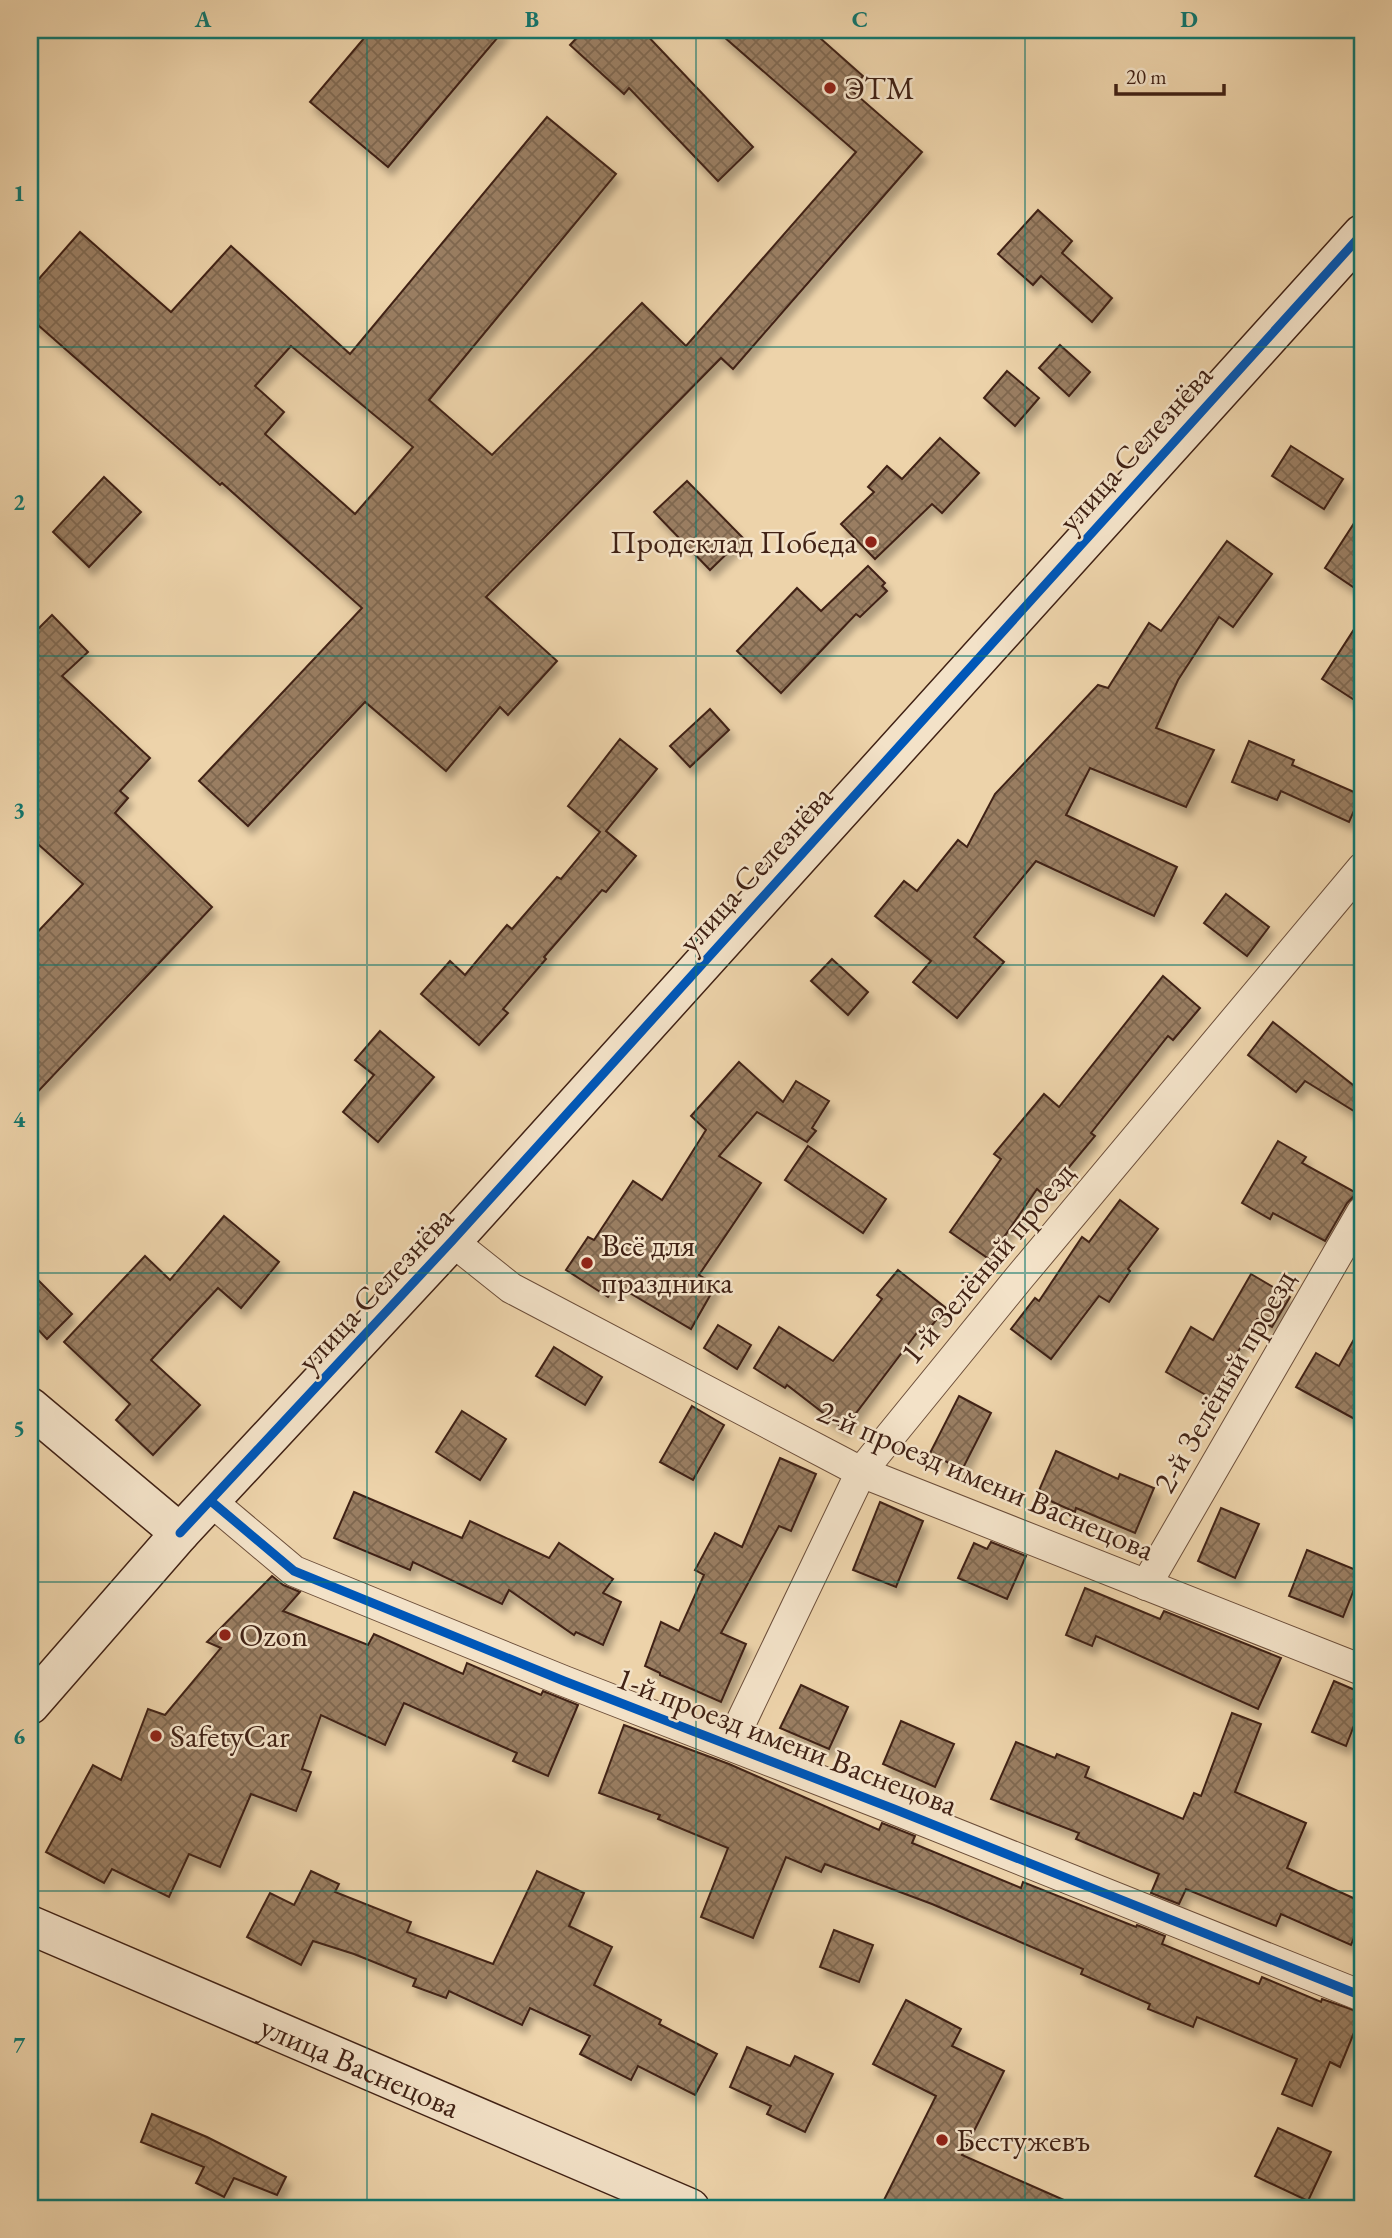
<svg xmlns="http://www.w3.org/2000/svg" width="1392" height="2238" viewBox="0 0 1392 2238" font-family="'EB Garamond',serif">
  <defs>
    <pattern id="building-cross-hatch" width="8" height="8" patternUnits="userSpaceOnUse" patternTransform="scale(1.75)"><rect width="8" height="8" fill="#9a7e62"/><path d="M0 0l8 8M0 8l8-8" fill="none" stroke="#7f6750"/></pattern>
    <filter id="shadow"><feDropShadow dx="4.5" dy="8" stdDeviation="3.5" flood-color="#0004"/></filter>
  </defs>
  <rect width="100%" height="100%" fill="#edd3aa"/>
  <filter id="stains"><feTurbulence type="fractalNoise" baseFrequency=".00286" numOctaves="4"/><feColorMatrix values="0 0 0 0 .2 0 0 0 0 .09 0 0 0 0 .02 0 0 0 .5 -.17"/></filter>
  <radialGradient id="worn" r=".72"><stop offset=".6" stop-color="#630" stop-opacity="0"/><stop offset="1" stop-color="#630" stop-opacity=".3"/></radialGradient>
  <g fill="url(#building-cross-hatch)" stroke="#412215" stroke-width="2" fill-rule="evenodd" filter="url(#shadow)">
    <path d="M371,30H504L388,167L310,102Z"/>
    <path d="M584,30H642L753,147L718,181L629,88L624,94L570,45Z"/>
    <path d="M716,30H811L863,76L851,90L922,152L733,369L721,358L486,597L557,661L508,715L500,707L446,771L365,702L248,826L199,781L362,608L222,483L220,485L30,318V289L80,232L171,312L231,246L350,354L547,117L616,174L429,400L492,455L642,303L686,346L856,152ZM291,346L413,447L355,514L265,434L284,412L255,386Z"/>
    <path d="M1038,210L1072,241L1062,253L1112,298L1092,322L1041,276L1033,285L998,254Z"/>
    <path d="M1060,345L1090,372L1069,396L1039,368Z"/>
    <path d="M1007,371L1039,398L1015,426L984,398Z"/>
    <path d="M940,438L979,473L942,513L932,504L875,559L841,524L874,492L868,487L887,466L902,479Z"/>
    <path d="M1291,446L1343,479L1324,509L1272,476Z"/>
    <path d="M104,477L141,512L89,567L53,532Z"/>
    <path d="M687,481L743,538L710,570L654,512Z"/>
    <path d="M1362,511V593L1325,568Z"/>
    <path d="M1227,541L1272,574L1233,627L1219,617L1178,680L1156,728L1214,750L1186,807L1090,768L1066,815L1177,867L1154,916L1036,861L974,937L1004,962L957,1018L913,982L931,961L875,916L904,881L917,891L958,840L967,847L995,794L1098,685L1108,688L1149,623L1161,631Z"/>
    <path d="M868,566L885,583L882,586L887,591L860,617L856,614L781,693L737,651L797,588L821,611Z"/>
    <path d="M52,615L88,652L62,676L150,758L120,791L128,798L115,813L212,907L30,1100V940L83,884L30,837V637Z"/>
    <path d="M1362,617V705L1322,679Z"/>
    <path d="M710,709L729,730L690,767L670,746Z"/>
    <path d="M620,739L657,769L606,831L636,856L606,892L602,890L544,957L546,959L503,1009L508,1013L479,1045L421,994L450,961L465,975L507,925L512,929L557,877L561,879L600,832L568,806Z"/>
    <path d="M1249,741L1294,760L1292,765L1361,795L1349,822L1281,791L1277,800L1232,782Z"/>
    <path d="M1226,894L1269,927L1247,956L1204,923Z"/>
    <path d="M832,959L868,992L848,1015L811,981Z"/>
    <path d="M1163,976L1200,1008L1173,1040L1168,1036L1091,1133L1095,1136L1045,1196L1037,1189L989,1259L950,1232L1001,1159L994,1154L1044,1094L1059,1107Z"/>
    <path d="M1273,1022L1362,1092V1116L1305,1081L1296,1092L1248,1055Z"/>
    <path d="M380,1031L434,1077L378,1142L343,1112L374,1075L355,1060Z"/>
    <path d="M739,1062L783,1102L796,1081L829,1101L812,1128L816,1131L807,1142L757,1112L719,1156L761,1183L699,1275L716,1285L691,1329L616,1285L608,1297L566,1270L588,1237L594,1240L633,1181L662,1200L706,1130L691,1116Z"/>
    <path d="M1278,1141L1306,1157L1302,1163L1360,1195L1353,1197L1347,1203L1325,1241L1273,1213L1270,1219L1242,1203Z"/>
    <path d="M808,1146L886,1199L863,1233L785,1180Z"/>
    <path d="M1120,1200L1158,1229L1128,1269L1130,1271L1109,1302L1099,1296L1051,1359L1011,1329L1035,1298L1039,1301L1082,1237L1089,1242Z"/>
    <path d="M224,1216L279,1262L241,1308L218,1288L151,1360L200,1405L153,1455L116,1420L130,1404L64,1342L145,1256L170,1280Z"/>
    <path d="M898,1270L946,1308L925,1334L919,1330L844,1429L787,1385L785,1388L754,1368L779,1327L833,1361L882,1299L877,1295Z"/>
    <path d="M30,1272L72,1314L47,1339L30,1321Z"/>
    <path d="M1251,1274L1290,1297L1272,1327L1257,1319L1211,1398L1166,1372L1191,1327L1213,1340Z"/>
    <path d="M718,1325L751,1345L737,1369L704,1348Z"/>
    <path d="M1362,1325V1423L1296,1387L1316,1353L1339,1366Z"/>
    <path d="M554,1347L602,1377L585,1405L536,1376Z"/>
    <path d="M959,1396L991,1413L962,1470L930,1453Z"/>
    <path d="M692,1406L724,1425L693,1480L660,1462Z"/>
    <path d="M462,1411L506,1439L480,1480L436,1452Z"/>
    <path d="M1056,1451L1118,1479L1120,1474L1154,1488L1135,1533L1076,1508L1075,1512L1037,1495Z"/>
    <path d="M780,1458L816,1474L791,1531L779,1526L721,1633L746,1644L721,1702L660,1675V1673L645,1666L661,1622L679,1631L704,1575L695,1570L715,1533L742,1547Z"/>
    <path d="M354,1492L462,1538L470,1521L549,1558L559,1543L613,1579L603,1593L621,1602L603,1645L576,1632L574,1635L509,1590L502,1604L413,1562L410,1570L334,1538Z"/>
    <path d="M880,1502L923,1521L896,1587L853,1570Z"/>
    <path d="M1221,1508L1259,1524L1235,1578L1198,1561Z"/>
    <path d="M991,1542L1026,1556L1007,1599L958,1578L974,1543L987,1549Z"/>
    <path d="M1307,1550L1361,1572L1343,1617L1289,1596Z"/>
    <path d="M272,1576L283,1585L300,1592L283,1611L368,1645L374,1634L463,1674L467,1663L541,1695L543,1691L578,1705L548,1776L513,1761L517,1753L404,1703L385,1745L321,1715L302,1769L311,1772L296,1811L251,1794L220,1867L189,1854L169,1897L112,1869L104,1883L46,1852L93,1765L121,1780L148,1709L165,1715L221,1648L207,1642Z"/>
    <path d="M1085,1588L1160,1619L1164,1611L1281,1658L1258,1709L1096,1636L1092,1646L1066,1635Z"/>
    <path d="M1334,1681L1362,1693V1705L1346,1746L1312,1732Z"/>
    <path d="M801,1685L848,1707L829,1749L780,1728Z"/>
    <path d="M1232,1713L1261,1724L1235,1792L1306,1823L1287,1868L1362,1902V1919L1351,1945L1281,1914L1276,1926L1186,1889L1179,1904L1151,1893L1159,1874L1076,1839L1079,1833L991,1799L1016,1742L1055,1758L1057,1754L1089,1767L1085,1777L1183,1819L1194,1793L1201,1796Z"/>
    <path d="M901,1721L954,1744L935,1787L883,1764Z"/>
    <path d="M624,1725L729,1764L879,1830L882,1823L915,1836L912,1843L1021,1888L1023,1882L1136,1927L1137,1925L1165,1936L1162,1944L1259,1984L1262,1977L1321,2002L1322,1999L1362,2013L1340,2067L1330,2062L1312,2106L1282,2094L1297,2059L1197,2017L1193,2027L1148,2009L1150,2004L1081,1974L1083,1969L932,1904L825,1864L821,1872L786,1857L753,1938L701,1917L728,1848L658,1819L660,1815L599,1793Z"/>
    <path d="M311,1871L339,1884L335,1892L411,1922L407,1932L493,1964L537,1871L584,1893L569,1926L612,1947L594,1985L661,2020L659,2024L717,2054L695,2095L638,2066L631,2080L580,2054L590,2036L530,2008L522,2025L449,1991L446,1998L413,1986L416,1979L354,1954L313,1941L301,1965L247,1937L270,1893L294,1905Z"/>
    <path d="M834,1930L873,1945L859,1982L820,1967Z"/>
    <path d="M906,2000L961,2029L952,2046L1004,2071L962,2155L1082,2208H880L936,2096L873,2064Z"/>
    <path d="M747,2047L790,2066L795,2056L833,2074L805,2132L767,2114L771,2106L730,2087Z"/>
    <path d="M152,2114L207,2137L286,2177L277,2195L234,2178L224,2197L196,2183L204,2167L141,2142Z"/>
    <path d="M1278,2128L1331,2152L1308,2201L1255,2176Z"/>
  </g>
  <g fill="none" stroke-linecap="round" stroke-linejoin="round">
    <g stroke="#6c4e3a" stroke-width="32">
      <g id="street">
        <path d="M452,1241L511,1288L861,1472L1362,1670"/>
        <path d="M212,1502L294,1571L564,1681L894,1809L1362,1996"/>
        <path d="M1146,1585L1362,1212"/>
        <path d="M730,1745L861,1472L1019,1278L1362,868"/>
      </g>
    </g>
    <g stroke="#412215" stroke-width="41">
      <g id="secondary">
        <path d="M30,1407L180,1533"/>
        <path d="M30,1705L180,1533L452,1241L1362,234"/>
        <path id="s1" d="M30,1925L690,2208"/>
      </g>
    </g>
    <use href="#street" stroke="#f3e2c8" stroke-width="30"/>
    <use href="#secondary" stroke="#f3e2c8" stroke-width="38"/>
    <g stroke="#f3e2c8" stroke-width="13">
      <g id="cycleway">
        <path d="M212,1502L294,1571L564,1681L894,1809L1362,1996"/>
        <path d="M180,1533L452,1241L1362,234"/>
      </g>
    </g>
    <use href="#cycleway" stroke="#0057b8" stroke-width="9"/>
  </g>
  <path fill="none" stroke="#0f766e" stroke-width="2" stroke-opacity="0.55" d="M367,30V2208M696,30V2208M1025,30V2208M30,347H1362M30,656H1362M30,965H1362M30,1273H1362M30,1582H1362M30,1891H1362"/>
  <g fill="#8f2418" stroke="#f3e2c8" stroke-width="2.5">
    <circle cx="830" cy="88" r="7"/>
    <circle cx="871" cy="542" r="7"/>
    <circle cx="587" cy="1263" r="7"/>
    <circle cx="225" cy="1635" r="7"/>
    <circle cx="156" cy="1736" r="7"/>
    <circle cx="942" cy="2140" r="7"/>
  </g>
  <g text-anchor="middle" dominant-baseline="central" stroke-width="5" stroke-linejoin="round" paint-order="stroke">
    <g font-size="32" fill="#412215" stroke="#f3e2c8" text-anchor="start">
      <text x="844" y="88">ЭТМ</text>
      <text x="857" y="542" text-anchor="end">Продсклад Победа</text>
      <text x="601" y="1245">Всё для<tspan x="601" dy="37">праздника</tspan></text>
      <text x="239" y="1635">Ozon</text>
      <text x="170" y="1736">SafetyCar</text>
      <text x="956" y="2140">Бестужевъ</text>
    </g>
    <g font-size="32" fill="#412215" stroke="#f3e2c8">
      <text transform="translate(1135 448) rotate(-48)">улица Селезнёва</text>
      <text transform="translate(755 869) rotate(-48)">улица Селезнёва</text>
      <text transform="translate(987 1263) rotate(-50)">1-й Зелёный проезд</text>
      <text transform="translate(375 1289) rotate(-47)">улица Селезнёва</text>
      <text transform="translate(1224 1381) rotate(-60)">2-й Зелёный проезд</text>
      <text transform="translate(986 1480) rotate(23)">2-й проезд имени Васнецова</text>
      <text transform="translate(787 1741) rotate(21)">1-й проезд имени Васнецова</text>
      <text stroke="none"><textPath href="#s1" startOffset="359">улица Васнецова</textPath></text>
    </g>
  </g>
  <rect width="1392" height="2238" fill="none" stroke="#edd3aa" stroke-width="77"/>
  <path d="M1116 84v10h108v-10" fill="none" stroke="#412215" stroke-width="3.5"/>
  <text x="1126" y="84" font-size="21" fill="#412215" stroke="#f3e2c8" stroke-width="5" paint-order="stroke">20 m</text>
  <rect x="38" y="38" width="1316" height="2162" fill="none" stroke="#0f766e" stroke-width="2.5"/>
  <g font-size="23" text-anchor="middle" font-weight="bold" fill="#0f766e">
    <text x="203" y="27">A</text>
    <text x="532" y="27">B</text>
    <text x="860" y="27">C</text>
    <text x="1189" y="27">D</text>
    <text x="19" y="201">1</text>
    <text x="19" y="510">2</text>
    <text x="19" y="818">3</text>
    <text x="19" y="1127">4</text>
    <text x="19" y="1436">5</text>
    <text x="19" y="1744">6</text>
    <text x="19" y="2053">7</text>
  </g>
  <rect width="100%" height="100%" filter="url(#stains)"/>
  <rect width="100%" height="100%" fill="url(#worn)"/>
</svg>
